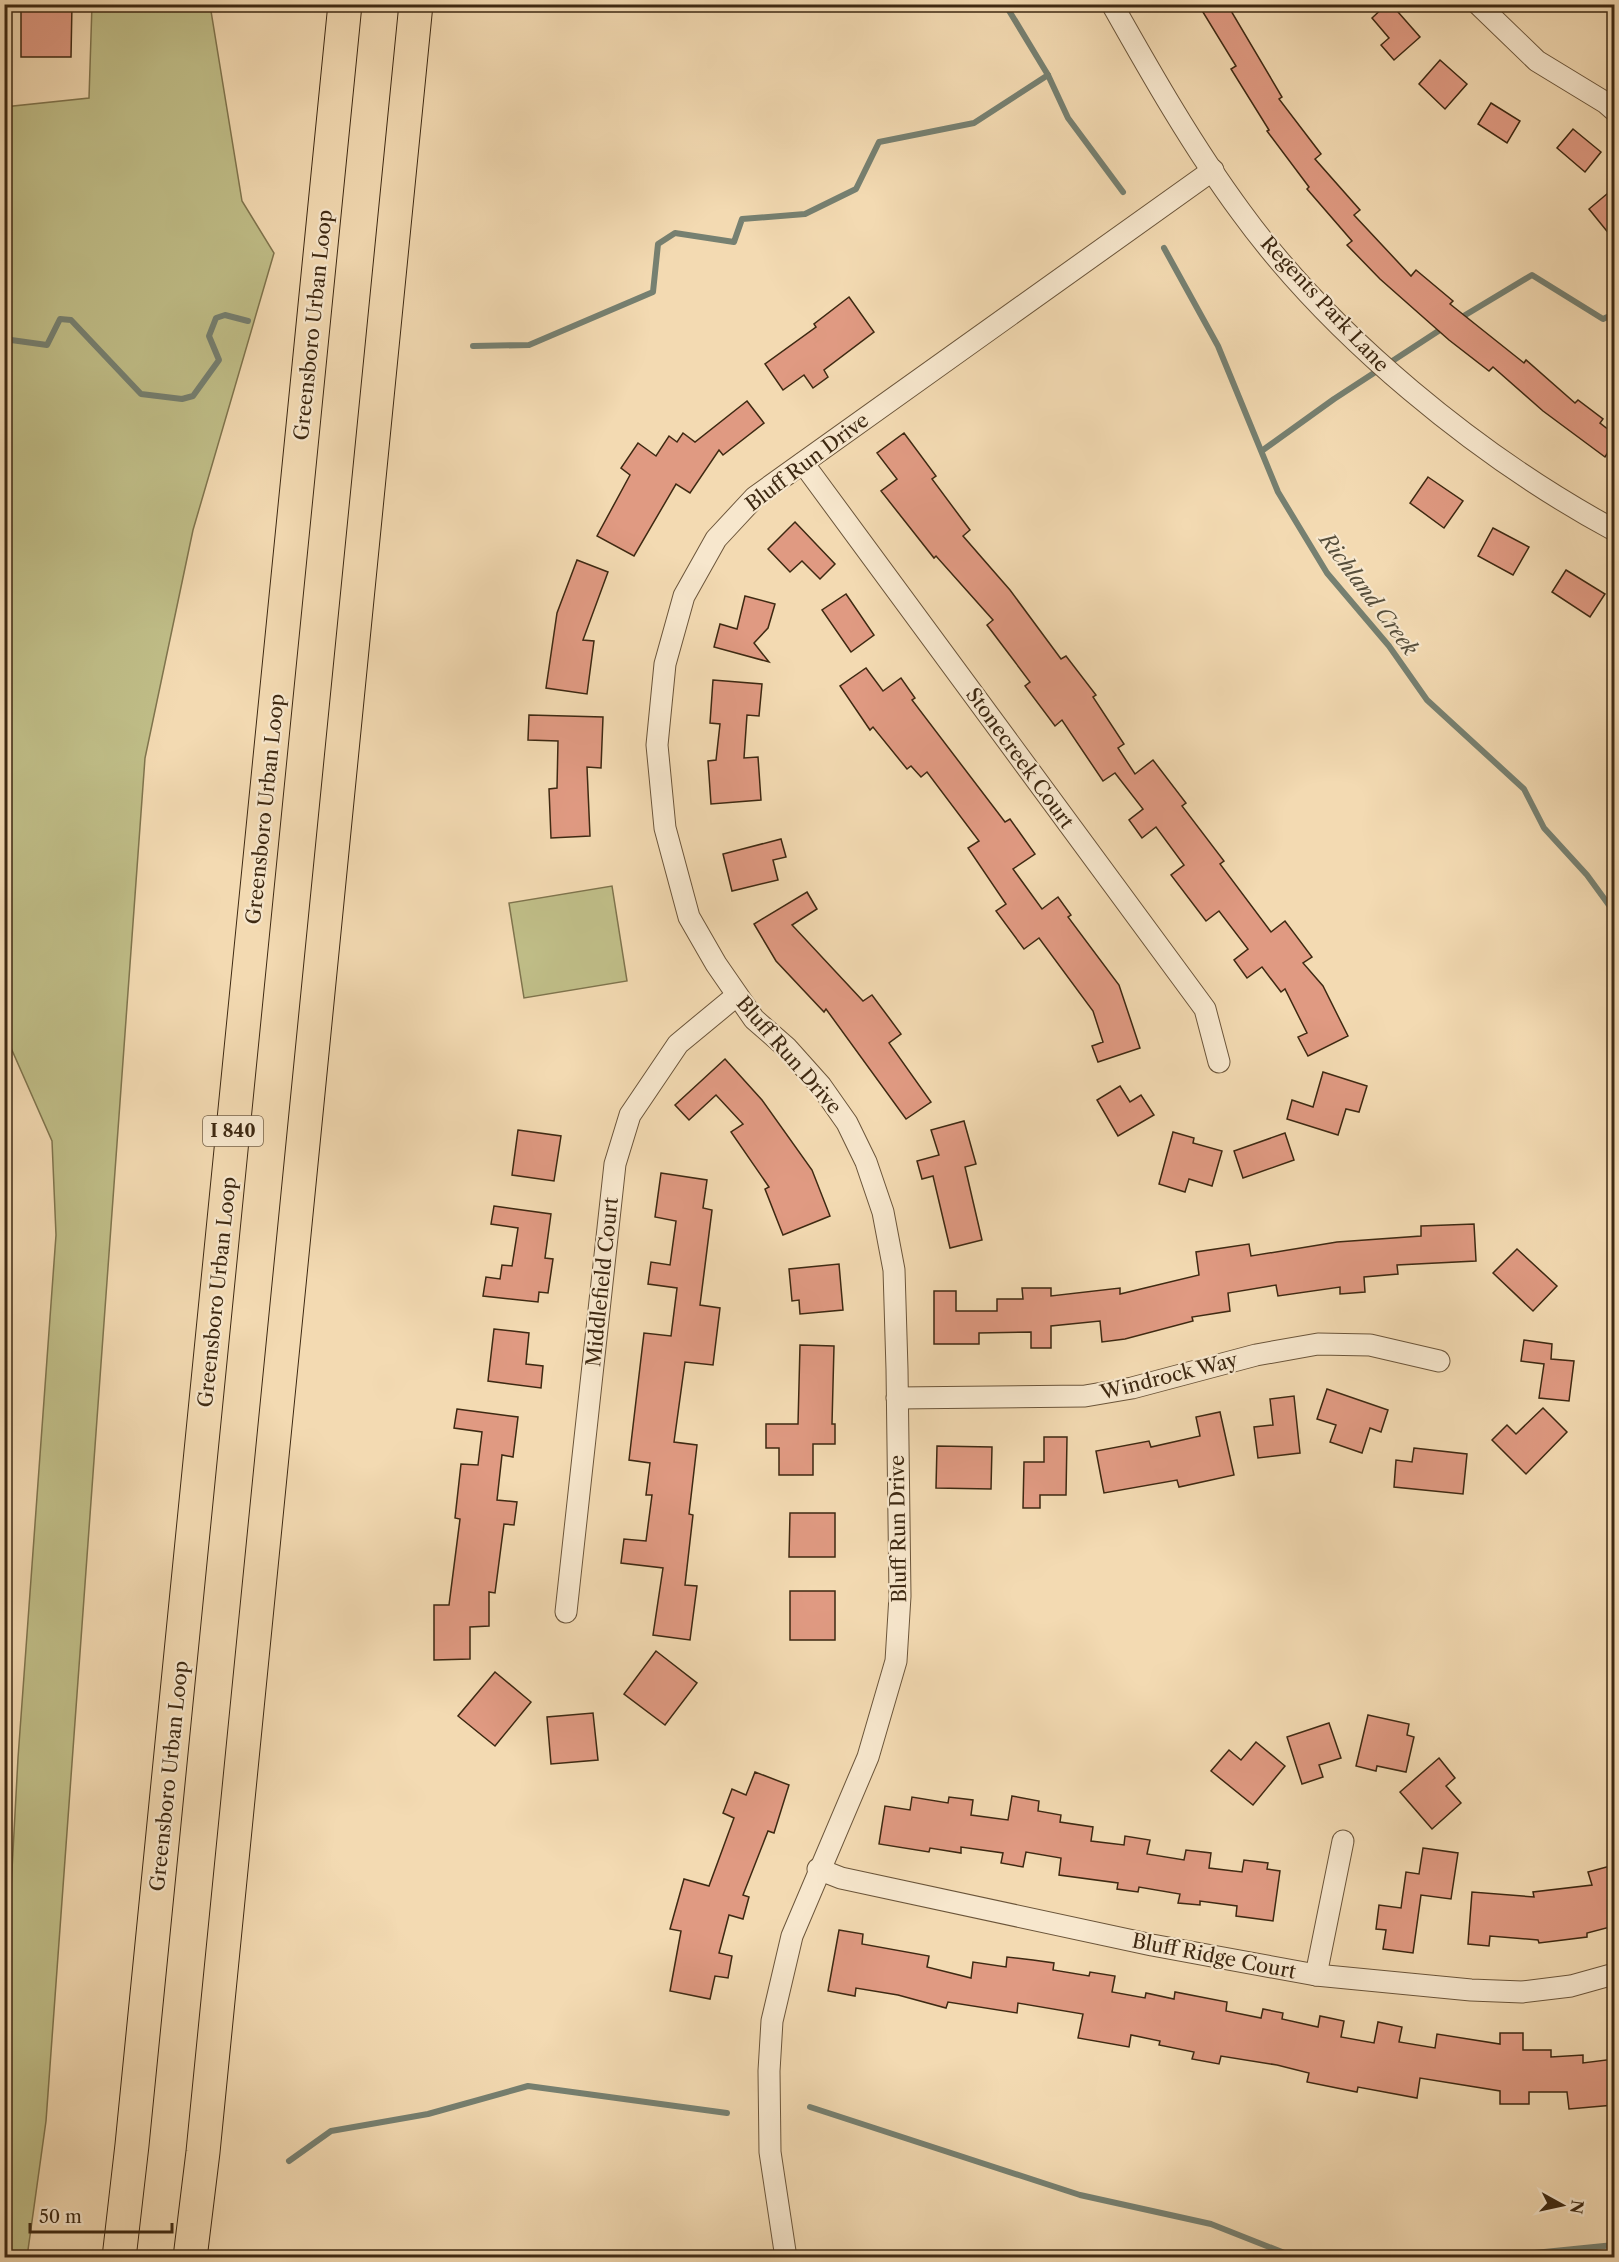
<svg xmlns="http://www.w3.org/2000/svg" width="1619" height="2262" viewBox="0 0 1619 2262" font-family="'Libre Caslon Text',serif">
  <rect width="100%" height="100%" fill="#f3dab2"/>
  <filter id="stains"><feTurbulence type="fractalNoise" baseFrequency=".00333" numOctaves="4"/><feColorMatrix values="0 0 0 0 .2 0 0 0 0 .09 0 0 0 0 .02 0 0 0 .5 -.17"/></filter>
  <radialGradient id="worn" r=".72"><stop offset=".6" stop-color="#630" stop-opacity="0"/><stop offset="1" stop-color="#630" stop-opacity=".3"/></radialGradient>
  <g fill="#c0be88" stroke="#7f744d" stroke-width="1.5">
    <path d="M92,5H210L242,201L274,253L193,530L145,758L46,2121L27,2257L5,2258V2000L18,1758L56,1235L52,1141L4,1032V107L89,98Z"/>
    <path d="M612,886L627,981L524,998L509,903Z"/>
  </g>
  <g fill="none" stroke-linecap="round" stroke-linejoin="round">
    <g stroke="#768071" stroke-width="6">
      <path d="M1005,4L1048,75L1068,118L1123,192"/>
      <path d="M1164,248L1218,346L1278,492L1327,573L1389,646L1427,700L1524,789L1544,828L1587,875L1614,912"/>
      <path d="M1457,320L1532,275L1603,319L1614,314"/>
      <path d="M4,339L47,345L60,319L71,320L141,394L182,399L193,396L219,360L209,336L216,318L225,315L248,321"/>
      <path d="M473,346L529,345L653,292L658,244L675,233L734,242L742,219L805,214L856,189L879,142L974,123L1048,75"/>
      <path d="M1263,450L1334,399L1443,328"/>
      <path d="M810,2107L1080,2195L1211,2224L1297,2258"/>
      <path d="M289,2161L331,2131L428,2114L528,2086L727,2113"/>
      <path d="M1483,2258L1614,2245"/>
    </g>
  </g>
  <g fill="#e09a82" stroke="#3e2912" stroke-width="1.5">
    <path d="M21,4H72L71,57H21Z"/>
    <path d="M1198,4H1227L1282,97L1279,99L1321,154L1315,159L1360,210L1354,215L1411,276L1416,270L1453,301L1450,304L1524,363L1526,360L1575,403L1578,400L1603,419L1600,423L1614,434V443L1605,457L1543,411L1493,367L1489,371L1449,340L1380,279L1347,245L1352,241L1307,189L1309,187L1267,131L1269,130L1231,69L1236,66Z"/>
    <path d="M1387,4H1391L1420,37L1394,60L1381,45L1389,38L1372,18Z"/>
    <path d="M1440,60L1467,84L1445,109L1419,84Z"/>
    <path d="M1491,103L1520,121L1507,143L1478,124Z"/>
    <path d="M1573,129L1601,152L1585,172L1557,148Z"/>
    <path d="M1614,188V240L1589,209Z"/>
    <path d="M849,297L874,332L824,370L828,377L813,388L804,375L783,390L765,364L816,327L814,324Z"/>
    <path d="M747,401L764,423L723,455L719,450L690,493L676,484L634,556L597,536L630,475L621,468L638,443L656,456L669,436L677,442L683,433L695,442Z"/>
    <path d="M904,433L936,476L932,479L970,530L963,536L1010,590L1061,659L1066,656L1096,695L1093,697L1124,744L1118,748L1135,774L1153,760L1186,803L1182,806L1224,861L1220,864L1271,932L1285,921L1312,957L1303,963L1323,986L1348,1036L1308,1056L1298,1037L1307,1033L1285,989L1281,992L1262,967L1247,978L1234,960L1248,949L1219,911L1206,921L1171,875L1184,865L1156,827L1142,838L1129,820L1143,809L1115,773L1103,781L1062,720L1055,726L1025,686L1030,682L987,625L993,620L936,556L934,558L881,491L897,479L877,453Z"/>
    <path d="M1428,477L1463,501L1444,528L1410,503Z"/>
    <path d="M795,522L835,564L820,579L802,561L790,572L768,549Z"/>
    <path d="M1493,528L1529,547L1513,575L1478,556Z"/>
    <path d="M577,560L608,572L583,640L594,641L587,694L546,688L557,613Z"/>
    <path d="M1566,570L1605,594L1590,617L1552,592Z"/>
    <path d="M846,594L874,635L851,652L822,610Z"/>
    <path d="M745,596L775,604L768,628L754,643L769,662L714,647L720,624L737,629Z"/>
    <path d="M866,668L883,691L901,678L915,698L912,700L1005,822L1010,819L1035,854L1013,869L1042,909L1058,897L1071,915L1068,917L1119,985L1140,1048L1098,1062L1092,1046L1103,1042L1093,1011L1039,938L1024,949L996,911L1006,904L968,848L979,841L927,772L921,777L911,766L907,769L873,727L870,730L840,686Z"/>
    <path d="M713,680L762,684L759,716L747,715L744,758L758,757L761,800L711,804L708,761L716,760L720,724L710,723Z"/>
    <path d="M529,715L603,717L601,768L587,767L590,836L551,838L549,789L557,788L558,741L528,740Z"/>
    <path d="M781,839L786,857L773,860L778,880L732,891L723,854Z"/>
    <path d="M807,892L817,909L792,925L863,1001L872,995L901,1034L889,1043L931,1102L906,1119L826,1009L824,1012L776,961L754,924Z"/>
    <path d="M725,1059L762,1100L812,1170L830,1216L783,1235L765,1189L769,1187L731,1132L743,1124L716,1095L689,1120L675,1105Z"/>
    <path d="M1323,1072L1367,1086L1359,1112L1346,1109L1338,1135L1287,1119L1292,1100L1313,1107Z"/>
    <path d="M1120,1086L1130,1102L1141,1095L1154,1115L1118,1136L1097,1100Z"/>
    <path d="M964,1121L976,1164L965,1167L982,1240L950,1248L933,1176L922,1179L917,1161L939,1155L931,1130Z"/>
    <path d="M518,1130L561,1136L554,1181L512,1175Z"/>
    <path d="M1173,1132L1194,1138L1193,1143L1222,1151L1212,1186L1189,1179L1185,1192L1159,1184Z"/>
    <path d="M1285,1133L1294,1160L1243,1178L1234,1151Z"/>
    <path d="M661,1173L707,1180L703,1208L712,1210L700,1305L720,1308L713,1365L685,1362L674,1442L697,1445L689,1514L693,1515L685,1585L697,1586L690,1640L653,1635L663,1568L621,1563L624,1539L646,1541L652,1495H646L650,1463L629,1460L644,1333L671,1336L677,1288L648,1284L651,1262L670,1265L676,1221L655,1217Z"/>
    <path d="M494,1206L551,1214L545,1258L553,1259L548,1293L539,1292L538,1302L483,1296L486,1277L500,1279L502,1265L512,1266L518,1228L491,1224Z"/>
    <path d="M1474,1224L1476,1261L1397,1265L1398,1274L1364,1277L1365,1292L1340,1294V1287L1278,1296L1276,1285L1228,1293L1230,1311L1192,1317L1193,1321L1125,1339L1102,1342L1100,1321L1051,1326V1348H1031V1332L979,1333V1344H934V1291H956V1311H997V1299H1023L1022,1288H1051V1296L1120,1288V1294L1199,1275L1196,1252L1249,1244L1251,1256L1337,1242L1421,1236V1226Z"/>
    <path d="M1517,1249L1557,1286L1533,1311L1493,1273Z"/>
    <path d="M839,1264L843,1310L800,1314L799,1300L792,1301L789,1269Z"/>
    <path d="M494,1329L529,1333L526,1364L543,1366L541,1388L488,1381Z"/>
    <path d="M1524,1340L1552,1344L1551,1359L1574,1361L1569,1401L1539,1398L1544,1364L1521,1361Z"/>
    <path d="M800,1345L834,1346L832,1424H835V1444H813V1475H779V1448H766V1424H798Z"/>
    <path d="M1327,1389L1388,1410L1381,1432L1370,1428L1362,1453L1330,1442L1336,1425L1317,1419Z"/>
    <path d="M1294,1396L1300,1453L1258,1458L1254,1427L1273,1425L1270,1399Z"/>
    <path d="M1543,1408L1567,1432L1526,1474L1492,1440L1507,1425L1516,1434Z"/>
    <path d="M457,1409L518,1417L513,1457L502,1455L497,1500L517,1502L514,1525L504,1524L495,1593L489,1592V1626L470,1627V1659L434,1660V1605H449L460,1519L455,1518L461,1464L478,1465L482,1432L454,1428Z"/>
    <path d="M1220,1412L1234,1475L1179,1487L1177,1480L1104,1493L1096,1451L1149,1441L1151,1447L1200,1436L1196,1417Z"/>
    <path d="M1044,1437H1067L1066,1495H1040V1508H1023L1024,1462H1044Z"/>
    <path d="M937,1446L992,1447L991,1489L936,1488Z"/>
    <path d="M1414,1448L1467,1454L1463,1494L1394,1487L1396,1460L1412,1462Z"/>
    <path d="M790,1513H835V1557H789Z"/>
    <rect x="790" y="1591" width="45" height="49"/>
    <path d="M656,1651L697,1683L665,1725L624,1694Z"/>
    <path d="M495,1672L531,1702L495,1746L458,1716Z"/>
    <path d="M593,1713L598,1760L551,1764L547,1717Z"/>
    <path d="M1368,1715L1409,1724L1407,1735L1414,1737L1406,1772L1377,1766L1376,1771L1356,1766Z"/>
    <path d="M1329,1723L1341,1758L1319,1765L1323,1777L1302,1784L1287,1737Z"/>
    <path d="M1256,1742L1285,1766L1253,1805L1211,1771L1229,1750L1241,1760Z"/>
    <path d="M1439,1758L1455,1778L1446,1786L1461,1803L1432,1829L1400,1792Z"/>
    <path d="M755,1772L789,1785L774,1833L768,1831L743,1895L749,1897L743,1919L729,1915L719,1953L732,1956L728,1978L715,1976L710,1999L670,1991L681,1931L670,1929L684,1879L709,1886L734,1818L723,1813L732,1789L746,1795Z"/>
    <path d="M1012,1796L1039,1801L1038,1811L1061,1815L1060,1822L1093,1827L1091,1841L1124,1845L1125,1836L1150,1840L1147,1854L1184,1860L1186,1850L1211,1853L1209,1868L1242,1872L1244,1860L1268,1863L1267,1869L1280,1871L1273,1921L1236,1916L1237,1906L1200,1901V1905L1178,1903L1180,1894L1139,1887L1138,1892L1117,1889L1118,1883L1059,1875L1061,1858L1026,1852L1023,1867L1001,1863L1003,1853L961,1847V1853L930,1848L929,1852L879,1844L885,1806L910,1810L912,1797L948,1803L949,1797L973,1800L971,1815L1008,1820Z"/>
    <path d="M1423,1848L1458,1853L1451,1899L1421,1895L1413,1953L1383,1949L1386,1930L1376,1929L1379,1905L1401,1908L1406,1872L1419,1874Z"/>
    <path d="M1614,1865V1926L1587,1933V1937L1539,1943L1538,1940L1490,1936L1489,1946L1468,1944L1472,1892L1534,1897L1533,1892L1592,1885L1588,1872Z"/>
    <path d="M839,1930L863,1934L862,1944L929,1956L927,1967L971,1978L973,1962L1006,1967L1007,1957L1033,1960L1054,1963L1053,1970L1089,1976L1090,1972L1115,1976L1112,1992L1145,1998L1146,1993L1174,1999L1175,1992L1227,2002L1226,2011L1261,2018L1263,2009L1283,2013L1282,2019L1318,2027L1320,2016L1344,2021L1341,2037L1374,2043L1378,2022L1402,2027L1399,2042L1435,2048L1437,2034L1500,2044V2033H1523V2050H1551V2057L1583,2055V2063L1614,2059V2105L1569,2109L1567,2092H1529V2104H1500V2091L1420,2078L1417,2098L1358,2087L1357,2092L1307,2082L1309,2073L1277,2065L1221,2056L1219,2064L1192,2059L1194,2052L1159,2045L1160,2041L1131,2035L1129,2047L1078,2038L1083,2014L1018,2003L1017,2013L948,2002L946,2008L898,1995L856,1988L855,1996L828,1991Z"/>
  </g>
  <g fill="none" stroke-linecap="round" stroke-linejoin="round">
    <g stroke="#6b553a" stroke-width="23">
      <g id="minor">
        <path d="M1112,4C1152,75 1193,147 1241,212C1332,337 1479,457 1614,530"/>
        <path d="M1478,4L1537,61L1606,103L1614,110"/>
        <path d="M803,463L1205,1009L1219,1062"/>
        <path d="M897,1398L1085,1396L1132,1388L1256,1355L1318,1344L1370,1345L1439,1361"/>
        <path d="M566,1612L615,1164L630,1115L678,1044L736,996"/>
        <path d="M818,1869L841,1878L1152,1945L1316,1975L1471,1990L1522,1992L1571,1986L1614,1974"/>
        <path d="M1316,1975L1343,1841"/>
        <path d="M786,2258L770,2152L769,2071L772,2021L792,1936L868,1757L896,1661L900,1596L897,1369L894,1270L883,1212L866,1162L847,1123L821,1086L787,1048L754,1019L716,964L689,917L665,828L657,745L665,664L684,596L716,539L755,497L1213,170"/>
      </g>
    </g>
    <g stroke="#3e2912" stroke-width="35">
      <g id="motorway">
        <path d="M119,2258L132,2145L345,4"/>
        <path d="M190,2258L203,2152L416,4"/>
      </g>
    </g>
    <use href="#minor" stroke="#f7e7cd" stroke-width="21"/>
    <use href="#motorway" stroke="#f3dab2" stroke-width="33"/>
  </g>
  <g text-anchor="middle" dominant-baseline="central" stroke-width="4.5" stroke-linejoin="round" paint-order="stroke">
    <rect fill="#f7e7cd" stroke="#76624a" stroke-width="1.5" x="203" y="1116" width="60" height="30" rx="4.5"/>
    <g font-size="18" font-weight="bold" fill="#3e2912">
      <text x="233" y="1131">I 840</text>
    </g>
    <g font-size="20" fill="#3e2912" stroke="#f7e7cd">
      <text transform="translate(1325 304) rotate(47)">Regents Park Lane</text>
      <text transform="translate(313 325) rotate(-84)">Greensboro Urban Loop</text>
      <text transform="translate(807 462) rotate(-37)">Bluff Run Drive</text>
      <text transform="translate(1020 758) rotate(54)">Stonecreek Court</text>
      <text transform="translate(265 809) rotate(-84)">Greensboro Urban Loop</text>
      <text transform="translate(789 1055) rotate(49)">Bluff Run Drive</text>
      <text transform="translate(602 1282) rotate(-84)">Middlefield Court</text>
      <text transform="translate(217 1292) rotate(-84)">Greensboro Urban Loop</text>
      <text transform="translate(1169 1376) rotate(-14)">Windrock Way</text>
      <text transform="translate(898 1529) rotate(-91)">Bluff Run Drive</text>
      <text transform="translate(169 1776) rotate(-84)">Greensboro Urban Loop</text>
      <text transform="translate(1214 1956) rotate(11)">Bluff Ridge Court</text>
    </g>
    <g font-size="21" font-style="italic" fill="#554d3a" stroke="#f7e7cd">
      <text transform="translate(1369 594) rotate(53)">Richland Creek</text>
    </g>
  </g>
  <rect width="1619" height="2262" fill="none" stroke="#f3dab2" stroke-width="24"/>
  <rect x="6" y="6" width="1607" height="2250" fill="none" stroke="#3e2912" stroke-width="3"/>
  <rect x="12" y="12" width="1595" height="2238" fill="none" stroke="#3e2912" stroke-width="1.5"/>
  <g transform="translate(1562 2205) rotate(98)" stroke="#f7e7cd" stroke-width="4.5" paint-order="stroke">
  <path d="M0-4.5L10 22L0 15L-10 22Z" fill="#3e2912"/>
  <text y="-9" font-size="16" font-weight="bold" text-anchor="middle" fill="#3e2912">N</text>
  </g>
  <path d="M30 2223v9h142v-9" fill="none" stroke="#3e2912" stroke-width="3"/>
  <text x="39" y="2223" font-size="18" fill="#3e2912" stroke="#f7e7cd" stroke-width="4.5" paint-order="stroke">50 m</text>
  <rect width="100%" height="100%" filter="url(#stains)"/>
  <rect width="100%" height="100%" fill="url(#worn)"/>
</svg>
